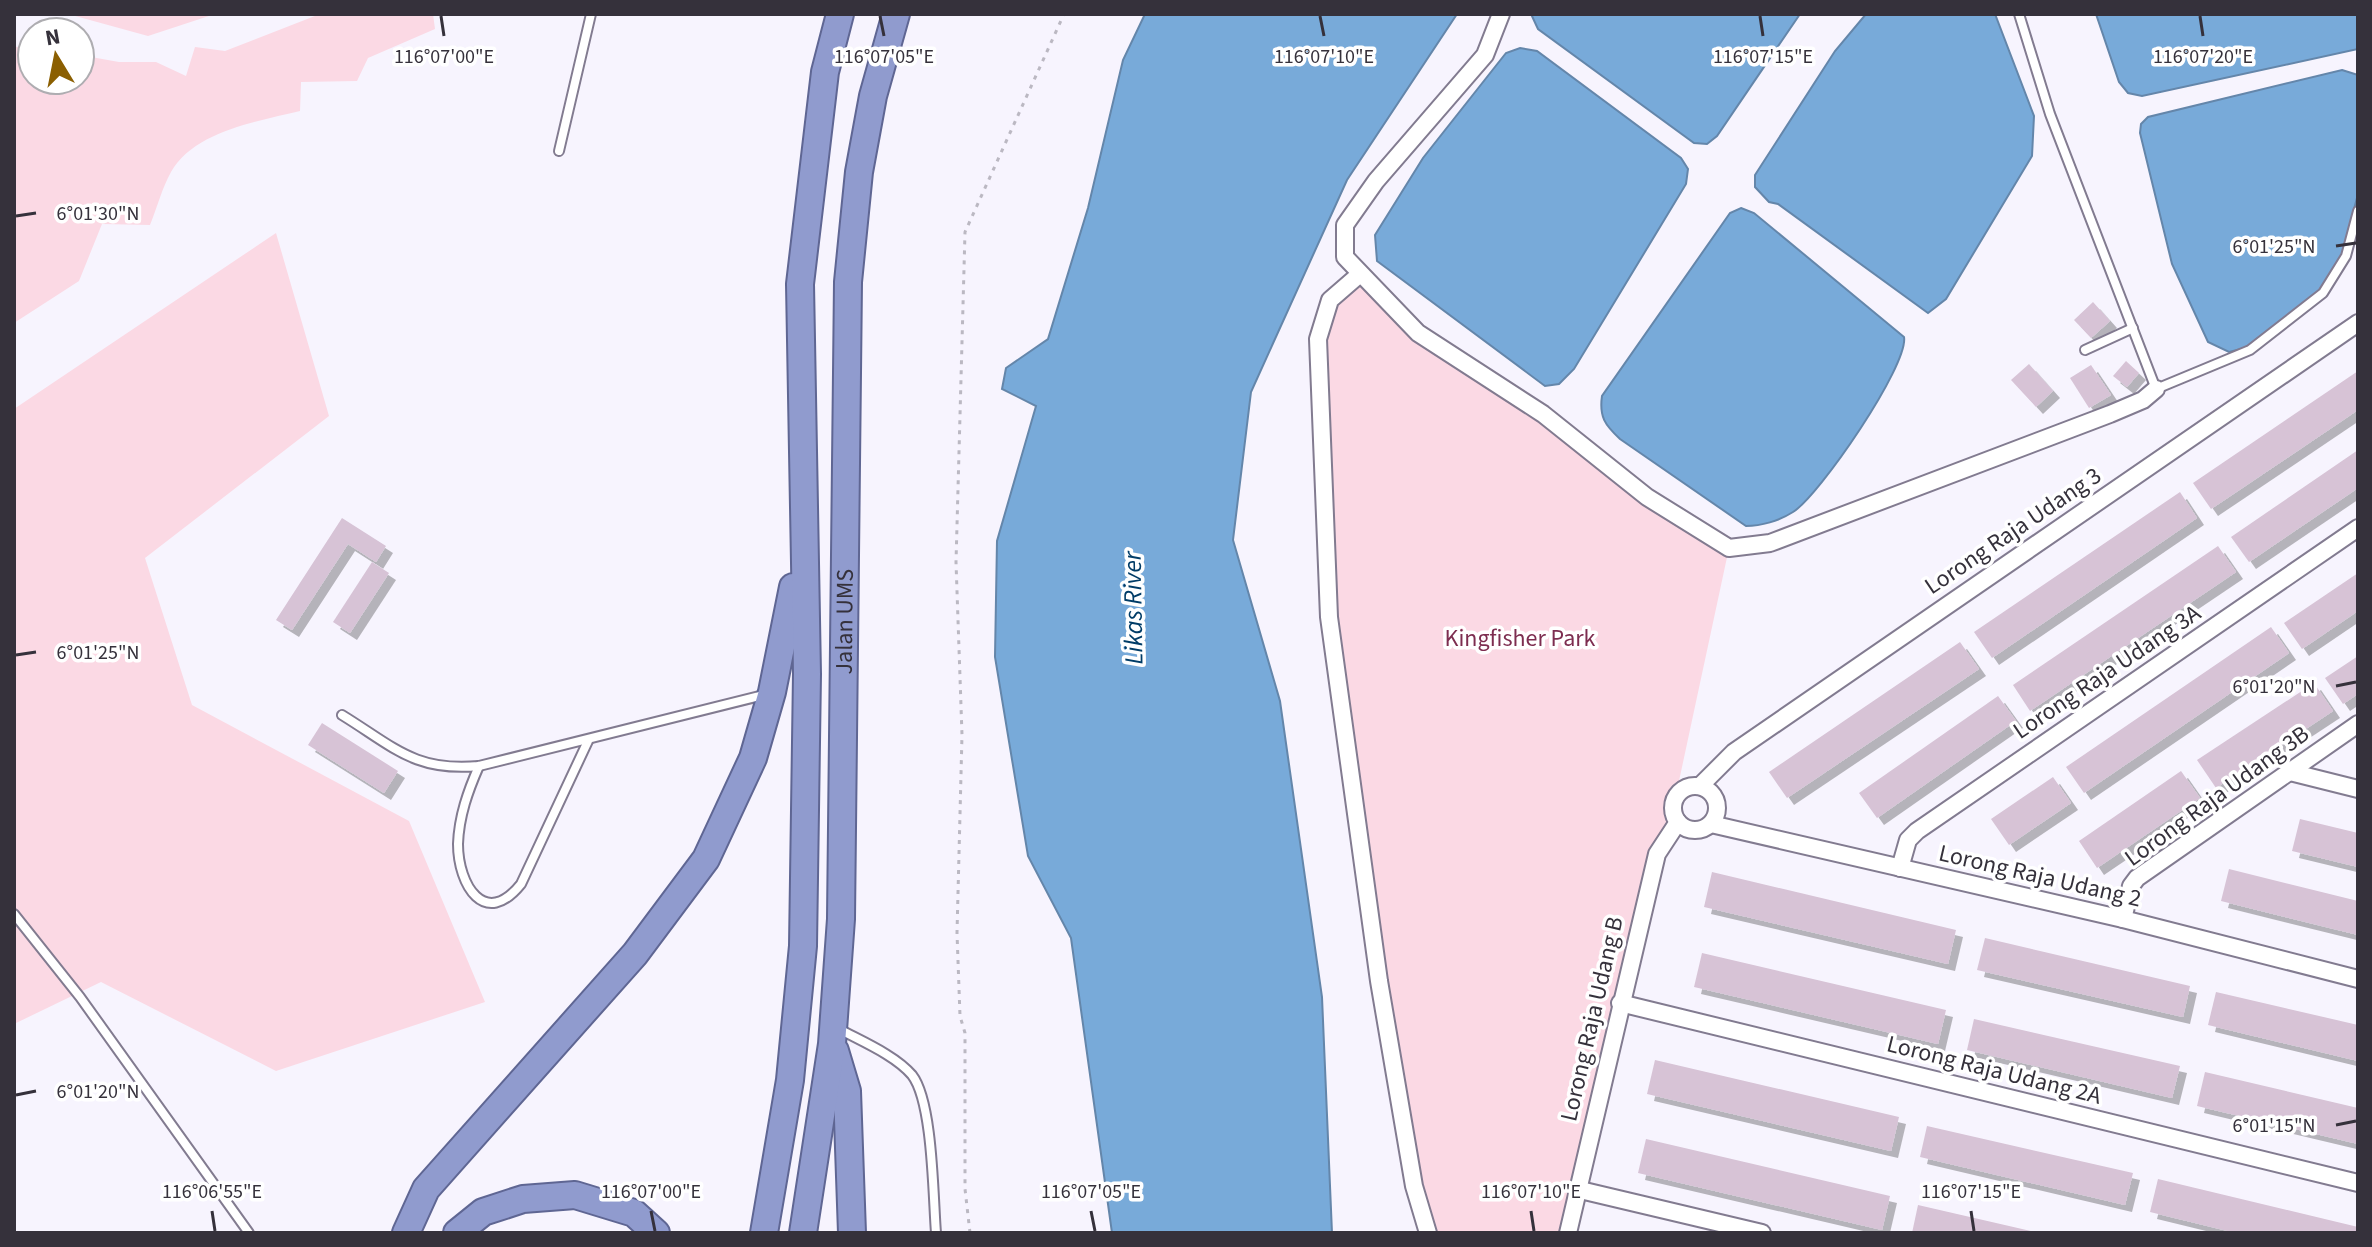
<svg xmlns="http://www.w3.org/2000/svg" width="2372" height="1247" viewBox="0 0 2372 1247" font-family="'Source Sans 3',sans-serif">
  <defs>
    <filter id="shadow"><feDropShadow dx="7" dy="7" stdDeviation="0" flood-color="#0004"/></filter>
  </defs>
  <rect width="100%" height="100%" fill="#f7f4fe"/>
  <g fill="#fbd9e4">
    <path d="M68,14H215L148,36Z"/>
    <path d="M320,14H433L435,29L368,58L357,81L301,82L300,111C259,121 194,131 171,172C162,188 157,208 150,225L102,224L79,281L14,323V47L32,46V80H80V55L119,62H156L186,76L195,47L225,51Z"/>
    <path d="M276,233L329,416L145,558L192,705L409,821L485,1002L276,1071L101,982L14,1024V409Z"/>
    <path d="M1360,274L1418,333L1729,548L1673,809L1678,822L1657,854L1568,1233H1428L1414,1186L1329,617L1320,376L1330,300Z"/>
  </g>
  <g fill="#78aad9" stroke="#6486aa" stroke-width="2">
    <path d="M1145,14H1457L1347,180L1251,392L1233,540L1280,701L1322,997L1332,1233H1112L1071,938L1028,856L995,657L997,541L1036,406L1002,389L1006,368L1048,339L1088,208L1123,60Z"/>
    <path d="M1531,14H1800L1717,136L1707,144L1694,143L1538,29Z"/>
    <path d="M1866,14H1995L2034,116L2032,156L1946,299L1928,313L1778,204L1769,202L1755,187V175L1835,51Z"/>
    <path d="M2096,14H2358V49L2142,96L2128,93L2119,82Z"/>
    <path d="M1520,48L1537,51L1681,158L1688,169L1686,184L1574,369L1559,384L1545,386L1377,261L1375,235L1423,158L1506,53Z"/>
    <path d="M2342,70L2358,75V194L2342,255L2321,290L2245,348L2229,352L2208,342L2172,264L2140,133L2141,124L2148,117Z"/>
    <path d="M1741,208L1754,213L1904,337C1909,365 1819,496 1793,512C1779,521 1761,526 1746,526L1620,439C1605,425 1599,417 1602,396L1730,213Z"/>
  </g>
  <g fill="#d7c3d6" filter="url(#shadow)">
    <path d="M2093,302L2110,321L2091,338L2074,320Z"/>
    <path d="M2126,361L2139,373L2127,387L2113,376Z"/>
    <path d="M2029,364L2053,391L2036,407L2011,380Z"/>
    <path d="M2091,365L2111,395L2089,408L2070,378Z"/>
    <path d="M2358,371V410L2211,509L2193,483Z"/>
    <path d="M2358,450V488L2249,562L2231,537Z"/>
    <path d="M2180,492L2197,518L1992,658L1974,632Z"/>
    <path d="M342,518L386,546L376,562L348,544L292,630L276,620Z"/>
    <path d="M2218,546L2236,572L2030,711L2013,685Z"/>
    <path d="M372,562L389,573L350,633L333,622Z"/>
    <path d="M2358,573V611L2302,649L2284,623Z"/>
    <path d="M2271,627L2289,653L2084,793L2066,767Z"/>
    <path d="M1960,642L1979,669L1787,798L1769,772Z"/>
    <path d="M2358,656V694L2343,704L2325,678Z"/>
    <path d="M2314,683L2333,711L2216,788L2197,760Z"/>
    <path d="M1998,696L2016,721L1877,818L1859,793Z"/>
    <path d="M322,723L398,771L384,793L308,745Z"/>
    <path d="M2181,771L2200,798L2097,868L2079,841Z"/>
    <path d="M2053,777L2071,803L2009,845L1991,819Z"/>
    <path d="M2300,819L2358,833V867L2292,851Z"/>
    <path d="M2229,869L2358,901V935L2221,901Z"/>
    <path d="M1712,872L1956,930L1948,964L1704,907Z"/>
    <path d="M1985,938L2190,986L2183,1017L1977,970Z"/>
    <path d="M1702,953L1946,1010L1938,1044L1694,987Z"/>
    <path d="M2216,992L2358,1025V1061L2208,1025Z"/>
    <path d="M1974,1019L2180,1066L2172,1098L1967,1050Z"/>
    <path d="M1655,1060L1899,1117L1891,1151L1647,1094Z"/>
    <path d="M2205,1072L2358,1108V1144L2197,1106Z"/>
    <path d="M1927,1126L2133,1173L2125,1205L1920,1157Z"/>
    <path d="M1646,1139L1890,1196L1882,1230L1638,1173Z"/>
    <path d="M2158,1179L2358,1227V1233H2236L2150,1212Z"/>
    <path d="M1918,1205L2035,1232V1233H1912Z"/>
  </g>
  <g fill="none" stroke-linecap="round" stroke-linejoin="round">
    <g stroke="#827b90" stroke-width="12">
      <g id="service">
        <path d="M2019,14L2050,114L2156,389L2250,350L2323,293L2346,256L2358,211"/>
        <path d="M559,151L591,14"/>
        <path d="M2085,350L2133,328"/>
        <path d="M342,715C394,747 415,772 479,766L768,694"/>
        <path d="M479,766C468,791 459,816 458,844C458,885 485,929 521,884L588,741"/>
        <path d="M14,914L80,997L249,1233"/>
        <path d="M839,1029C861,1041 895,1055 912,1075C933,1102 933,1196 936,1233"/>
      </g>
    </g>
    <g stroke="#827b90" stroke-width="20">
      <g id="minor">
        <path d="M1501,14L1485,55L1376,181L1345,225V257L1418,333L1543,414L1647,497L1729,548L1770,543L2110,414L2143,400L2156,389"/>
        <path d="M1360,274L1330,300L1318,339L1329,617L1379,981L1414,1186L1428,1233"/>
        <path d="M2290,772L2358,789"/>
        <path d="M1700,786L1734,752L2358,323"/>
        <circle cx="1695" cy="808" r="22"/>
        <path d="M1711,824L2123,919L2358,979"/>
        <path d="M1900,868L1908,840L1917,831L2358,528"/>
        <path d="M2123,919L2131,886L2137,878L2358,724"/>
        <path d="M1620,1003L2358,1183"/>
        <path d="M1576,1189L1762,1233"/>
        <path d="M1568,1233L1657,854L1678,822"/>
      </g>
    </g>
    <g stroke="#5f6693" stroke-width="30">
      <g id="trunk">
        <path d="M835,1051L847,1091L852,1233"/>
        <path d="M406,1233L426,1189L635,954L706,859L753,758L772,692L793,587"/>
        <path d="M457,1233L483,1212L523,1199L575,1195L634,1213L656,1233"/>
        <path d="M764,1233L790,1080L803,946L807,674L800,284L825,72L840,14"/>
        <path id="s1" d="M803,1233L832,1044L841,919L848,282L859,172L873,96L896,14"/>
      </g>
    </g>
    <path stroke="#bbb8c2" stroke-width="3" stroke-dasharray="4 6" stroke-linecap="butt" d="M970,1233L965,1189V1033L960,1016L957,933L962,735L956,562L965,232L1064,14"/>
    <use href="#service" stroke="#fff" stroke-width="8"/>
    <use href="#minor" stroke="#fff" stroke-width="16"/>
    <use href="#trunk" stroke="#909bce" stroke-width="26"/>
  </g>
  <path fill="none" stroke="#35313b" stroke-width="3" d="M441,16L444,36M880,16L884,36M1320,16L1324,36M1760,16L1763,36M2200,16L2203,36M16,216L36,213M2336,246L2356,243M16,655L36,652M2336,686L2356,682M16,1095L36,1091M2336,1125L2356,1121M212,1211L215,1231M651,1211L655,1231M1091,1211L1095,1231M1531,1211L1534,1231M1971,1211L1974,1231"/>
  <g text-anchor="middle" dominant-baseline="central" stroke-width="7" stroke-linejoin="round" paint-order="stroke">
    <g font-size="24" fill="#35313b" stroke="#fff">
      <text transform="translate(2013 531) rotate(-34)">Lorong Raja Udang 3</text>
      <text stroke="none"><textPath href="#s1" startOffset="614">Jalan UMS</textPath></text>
      <text transform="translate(2107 672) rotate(-34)">Lorong Raja Udang 3A</text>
      <text transform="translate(2217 796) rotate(-36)">Lorong Raja Udang 3B</text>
      <text transform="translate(2040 876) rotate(13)">Lorong Raja Udang 2</text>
      <text transform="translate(1592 1019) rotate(-77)">Lorong Raja Udang B</text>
      <text transform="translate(1994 1070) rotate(14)">Lorong Raja Udang 2A</text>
    </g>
    <g font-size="24" fill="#7d2d50" stroke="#fff">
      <text x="1520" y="638">Kingfisher Park</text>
    </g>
    <g font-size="26" font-style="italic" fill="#003c67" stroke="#fff">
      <text transform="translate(1133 608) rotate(-91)">Likas River</text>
    </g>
  </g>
  <g font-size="20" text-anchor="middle" fill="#35313b" stroke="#fff" stroke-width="7" stroke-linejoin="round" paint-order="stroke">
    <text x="444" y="63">116°07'00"E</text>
    <text x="884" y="63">116°07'05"E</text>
    <text x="1324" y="63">116°07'10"E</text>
    <text x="1763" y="63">116°07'15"E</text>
    <text x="2203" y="63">116°07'20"E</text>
    <text x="98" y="220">6°01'30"N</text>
    <text x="2274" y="253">6°01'25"N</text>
    <text x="98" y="659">6°01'25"N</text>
    <text x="2274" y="693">6°01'20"N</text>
    <text x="98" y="1098">6°01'20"N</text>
    <text x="2274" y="1132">6°01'15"N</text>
    <text x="212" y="1198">116°06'55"E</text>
    <text x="651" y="1198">116°07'00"E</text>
    <text x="1091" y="1198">116°07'05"E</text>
    <text x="1531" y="1198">116°07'10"E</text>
    <text x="1971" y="1198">116°07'15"E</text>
  </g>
  <rect width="2372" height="1247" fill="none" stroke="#35313b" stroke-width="32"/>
  <g transform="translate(56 56) rotate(350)"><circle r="38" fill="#ffffff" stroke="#aeadb1" stroke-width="2"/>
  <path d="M0-6L14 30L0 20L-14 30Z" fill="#8b5f01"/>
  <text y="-12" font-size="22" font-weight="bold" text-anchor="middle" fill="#35313b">N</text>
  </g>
</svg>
